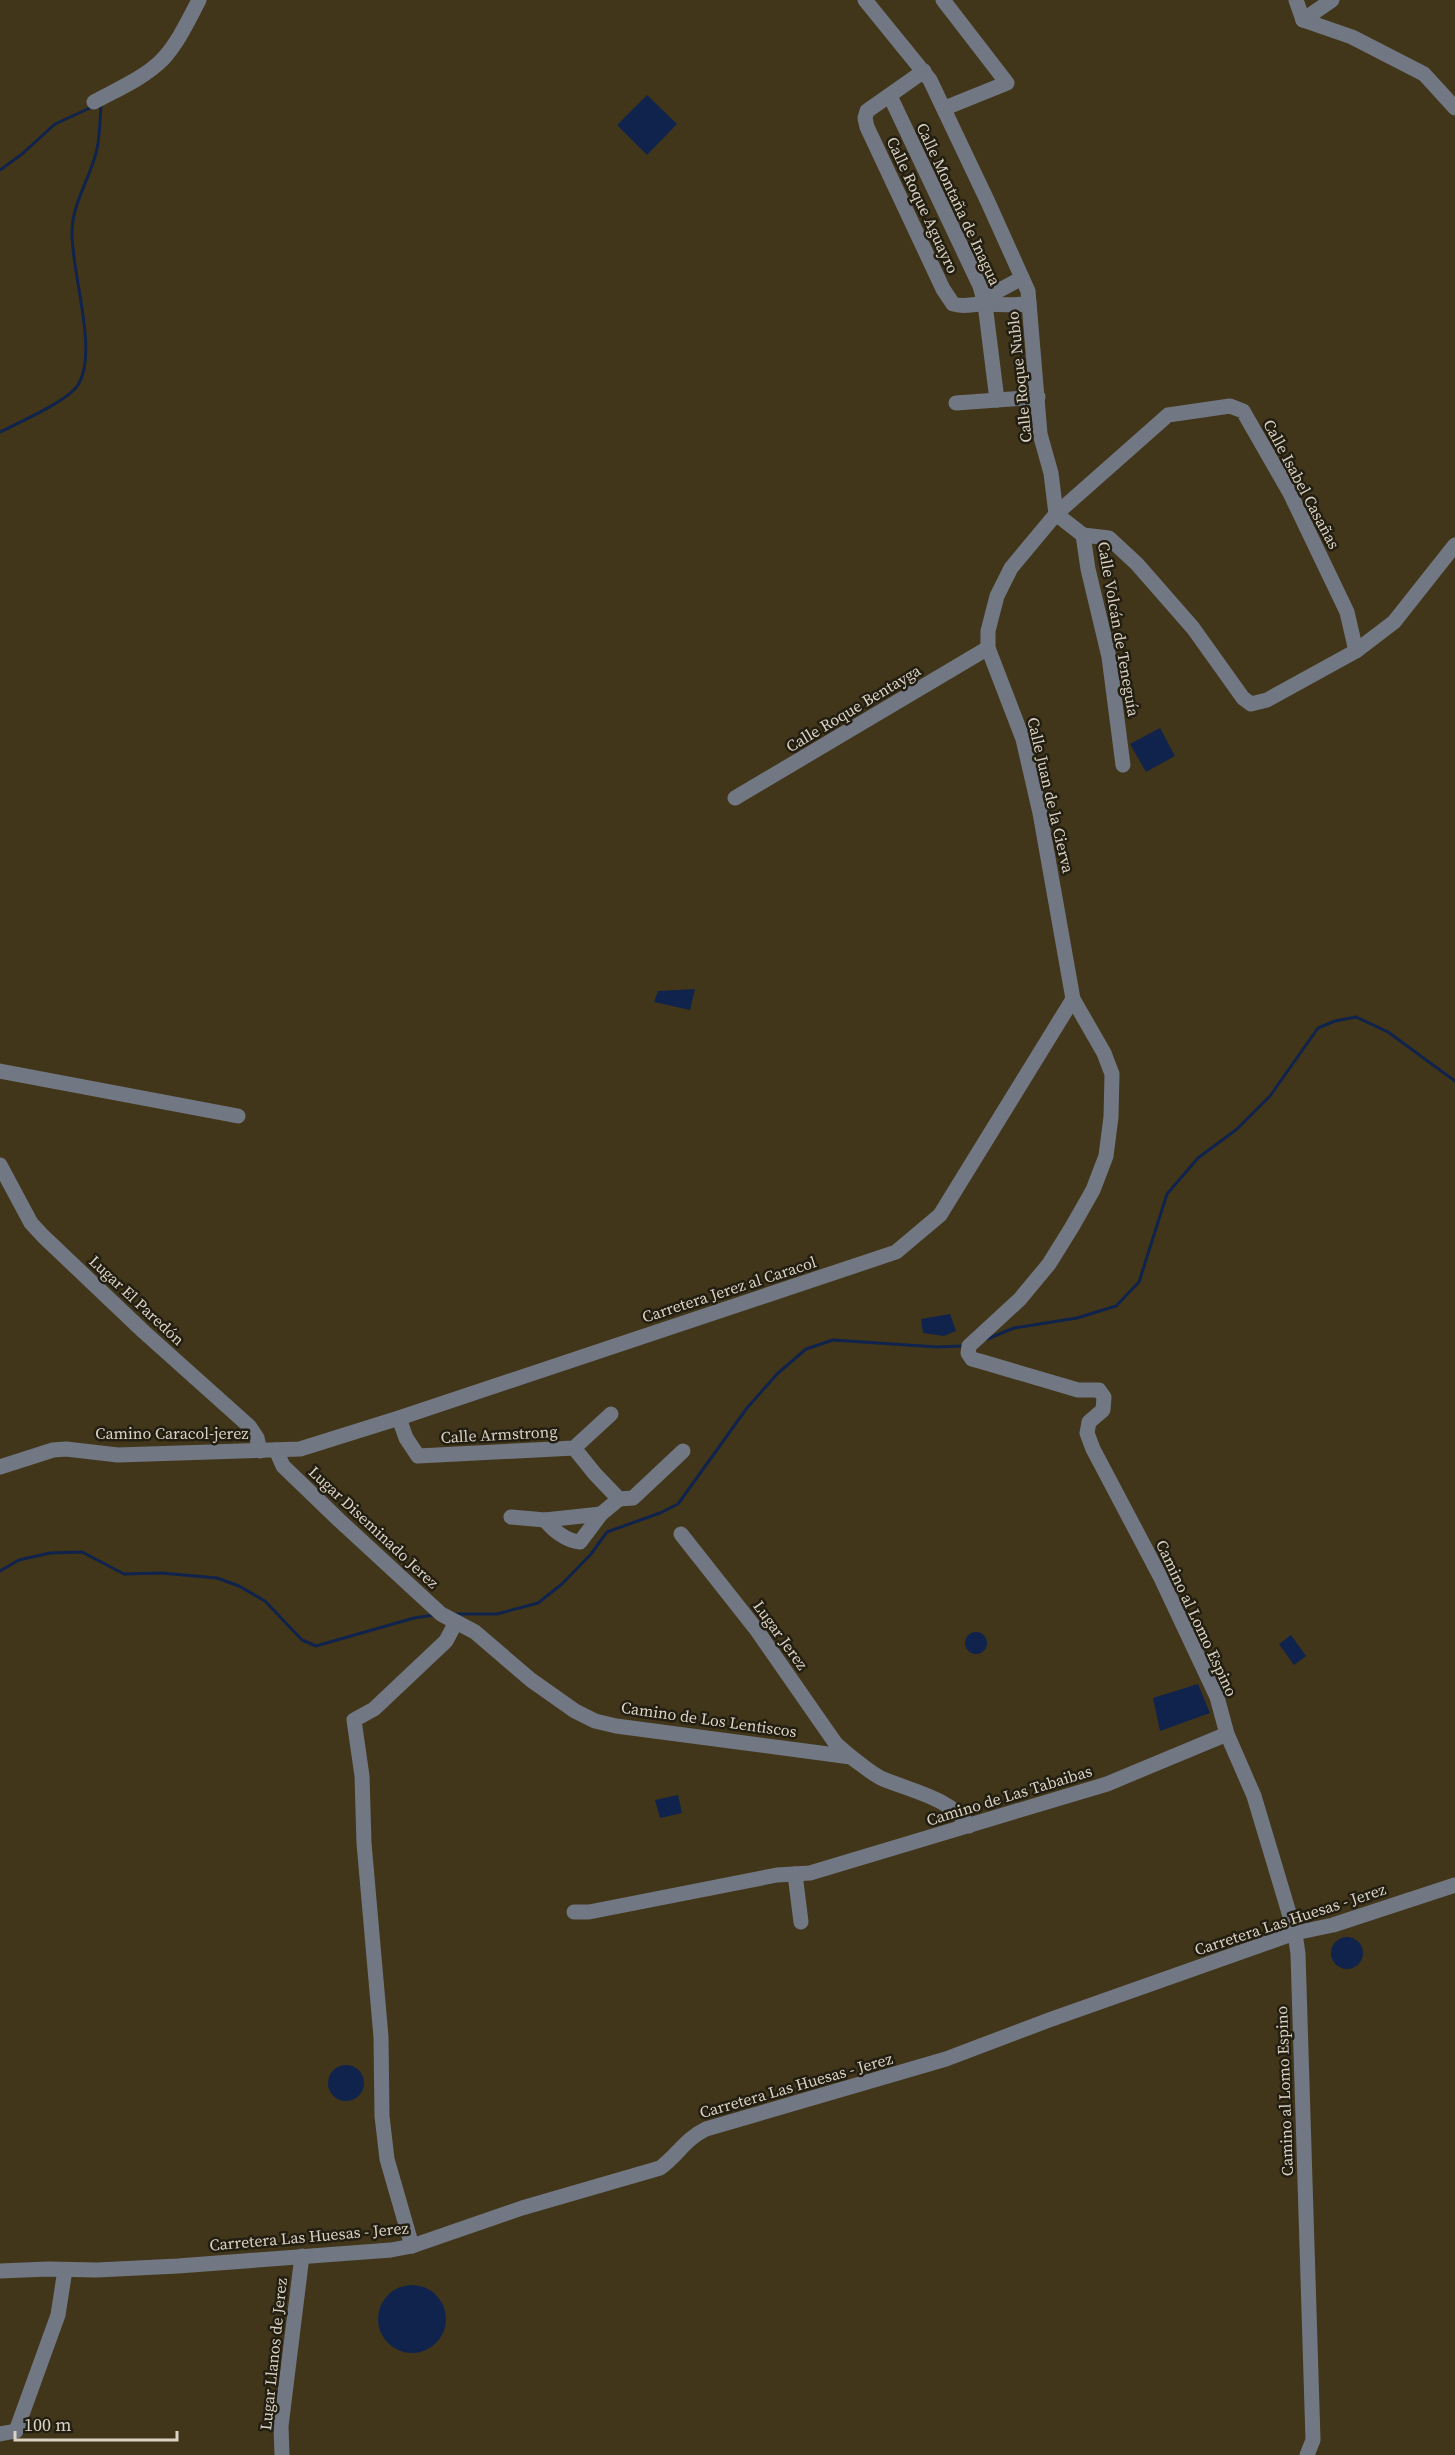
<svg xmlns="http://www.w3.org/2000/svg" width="1455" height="2455" viewBox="0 0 1455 2455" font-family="'Source Serif 4',serif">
  <rect width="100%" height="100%" fill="#42361a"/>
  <g fill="#0f234c">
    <path d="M647,95L677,124L647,155L617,125Z"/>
    <path d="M1160,728L1175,756L1146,772L1130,744Z"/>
    <path d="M695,989L690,1010L654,1002L658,991Z"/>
    <path d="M950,1314L956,1331L944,1336L923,1333L921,1319Z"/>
    <circle cx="976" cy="1643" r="11"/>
    <path d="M1291,1635L1306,1656L1294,1665L1279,1644Z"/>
    <path d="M1198,1684L1210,1713L1160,1731L1153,1698Z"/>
    <path d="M678,1795L682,1813L660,1818L655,1800Z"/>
    <circle cx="1347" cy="1953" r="16"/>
    <circle cx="346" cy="2083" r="18"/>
    <circle cx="412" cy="2319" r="34"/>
  </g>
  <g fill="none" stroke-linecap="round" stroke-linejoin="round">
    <g stroke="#0f234c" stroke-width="3">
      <path d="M0,170L22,154L55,124L92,107"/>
      <path d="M0,432C18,423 68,401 78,385C99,352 71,272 72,232C72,203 91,177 97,149C100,135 100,119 101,104"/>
      <path d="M987,1339L1014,1328L1077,1318L1116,1306L1139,1282L1167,1194L1198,1158L1237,1129L1270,1096L1318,1028L1335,1021L1356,1017L1388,1032L1455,1081"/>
      <path d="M0,1571L19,1560L50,1553L82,1552L124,1574L161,1573L217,1578L239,1586L265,1601L302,1640L316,1646L414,1618L435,1615"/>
      <path d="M456,1614H497L538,1603L562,1584L591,1554L607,1532L660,1513L678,1504L747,1408L777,1374L806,1349L833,1340L937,1347L963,1346"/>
    </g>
    <g stroke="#717884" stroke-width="15">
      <path d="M865,0L930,80L987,200L1028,291L1040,434L1051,473L1056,514L1083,535L1109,538L1137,564L1193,628L1243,698L1251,704L1267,700L1356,651L1394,622L1455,545"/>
      <path d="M943,0L1007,83L945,108"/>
      <path d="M1296,0L1303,20"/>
      <path d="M1303,20L1352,37L1424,74L1455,108"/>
      <path d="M1303,20L1332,0"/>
      <path d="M924,71L867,111L865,118L867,127L943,289L953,304C965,308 974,303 986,304C1001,305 1014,305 1029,304"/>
      <path d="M890,96L980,286L985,304L997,400"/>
      <path d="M94,102C116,90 144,78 162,60C178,43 188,21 199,0"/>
      <path d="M985,304L994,293L1022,278"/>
      <path d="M956,403L1038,397"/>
      <path d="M1083,535L1088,569L1109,657L1123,765"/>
      <path d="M735,798L988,648"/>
      <path d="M0,1071L238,1116"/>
      <path d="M0,1165L31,1223L43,1236L144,1332L249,1426L257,1438L260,1451"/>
      <path d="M399,1418L406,1438L418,1456L574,1448L611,1414"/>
      <path d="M574,1448L595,1474L619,1499L633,1498L683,1451"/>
      <path d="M276,1450L283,1466L339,1520L441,1614L475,1632L531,1680L575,1711L595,1721L616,1726L851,1757C861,1764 872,1774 883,1779C912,1791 950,1798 969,1826"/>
      <path d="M0,1467L53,1450L66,1449L118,1455L300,1449L399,1418L896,1252L940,1215L1073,999"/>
      <path d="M511,1517L545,1520L601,1514"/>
      <path d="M545,1520C553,1530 566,1541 580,1542L601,1514L619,1499"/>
      <path d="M681,1534L756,1629L836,1744L851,1757"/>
      <path d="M795,1874L801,1922"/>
      <path d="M574,1912H589L777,1875L810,1873L1107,1784L1227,1734"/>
      <path d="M412,2246L387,2159L382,2116L381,2037L364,1843L362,1776L354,1720L374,1709L446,1641L456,1622"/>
      <path d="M0,2271L48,2269L97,2270L178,2266L391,2250L412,2246L522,2208L660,2168C678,2155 685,2139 706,2129L946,2059L1049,2020L1295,1933L1333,1925L1455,1885"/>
      <path d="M0,2434L16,2431L58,2315L65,2270"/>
      <path d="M282,2455L281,2426L302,2256"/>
      <path d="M1307,2455L1313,2440L1298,1954L1295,1933L1254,1796L1227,1734L1217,1697L1161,1578L1093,1449L1087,1433L1089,1422L1103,1410L1104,1397L1099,1390H1078L983,1362L972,1359L968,1353L969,1346L1020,1299L1049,1264L1072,1227L1093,1190L1106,1156L1111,1117L1112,1074L1104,1053L1073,999L1040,813L1023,739L988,648V631L997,596L1011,568L1056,514L1168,415L1230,406L1243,411L1290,493L1347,612L1356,651"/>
    </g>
  </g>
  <g text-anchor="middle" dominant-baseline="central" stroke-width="5" stroke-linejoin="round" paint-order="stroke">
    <g font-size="16" fill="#dad2c3" stroke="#231e12">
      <text transform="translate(959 204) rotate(65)">Calle Montaña de Inagua</text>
      <text transform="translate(923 205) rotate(65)">Calle Roque Aguayro</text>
      <text transform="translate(1019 377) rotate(-96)">Calle Roque Nublo</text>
      <text transform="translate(1302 484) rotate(62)">Calle Isabel Casañas</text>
      <text transform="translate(1119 629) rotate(80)">Calle Volcán de Teneguía</text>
      <text transform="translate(853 708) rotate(-31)">Calle Roque Bentayga</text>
      <text transform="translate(1051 795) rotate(77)">Calle Juan de la Cierva</text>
      <text transform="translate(729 1289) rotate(-18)">Carretera Jerez al Caracol</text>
      <text transform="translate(137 1300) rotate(43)">Lugar El Paredón</text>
      <text x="172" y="1433">Camino Caracol-jerez</text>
      <text transform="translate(499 1434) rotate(-3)">Calle Armstrong</text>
      <text transform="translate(374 1527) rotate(43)">Lugar Diseminado Jerez</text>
      <text transform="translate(1197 1618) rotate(65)">Camino al Lomo Espino</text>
      <text transform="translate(781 1635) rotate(54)">Lugar Jerez</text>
      <text transform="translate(709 1719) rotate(8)">Camino de Los Lentiscos</text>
      <text transform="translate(1009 1795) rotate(-17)">Camino de Las Tabaibas</text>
      <text transform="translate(1290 1919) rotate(-18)">Carretera Las Huesas - Jerez</text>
      <text transform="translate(796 2085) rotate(-16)">Carretera Las Huesas - Jerez</text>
      <text transform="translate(1284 2091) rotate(-92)">Camino al Lomo Espino</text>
      <text transform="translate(309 2236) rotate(-5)">Carretera Las Huesas - Jerez</text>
      <text transform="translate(273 2354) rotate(-84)">Lugar Llanos de Jerez</text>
    </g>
  </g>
  <path d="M15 2431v9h162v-9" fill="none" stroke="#dad2c3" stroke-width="3"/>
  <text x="24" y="2431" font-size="18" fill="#dad2c3" stroke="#231e12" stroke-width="4.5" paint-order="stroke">100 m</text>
</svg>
